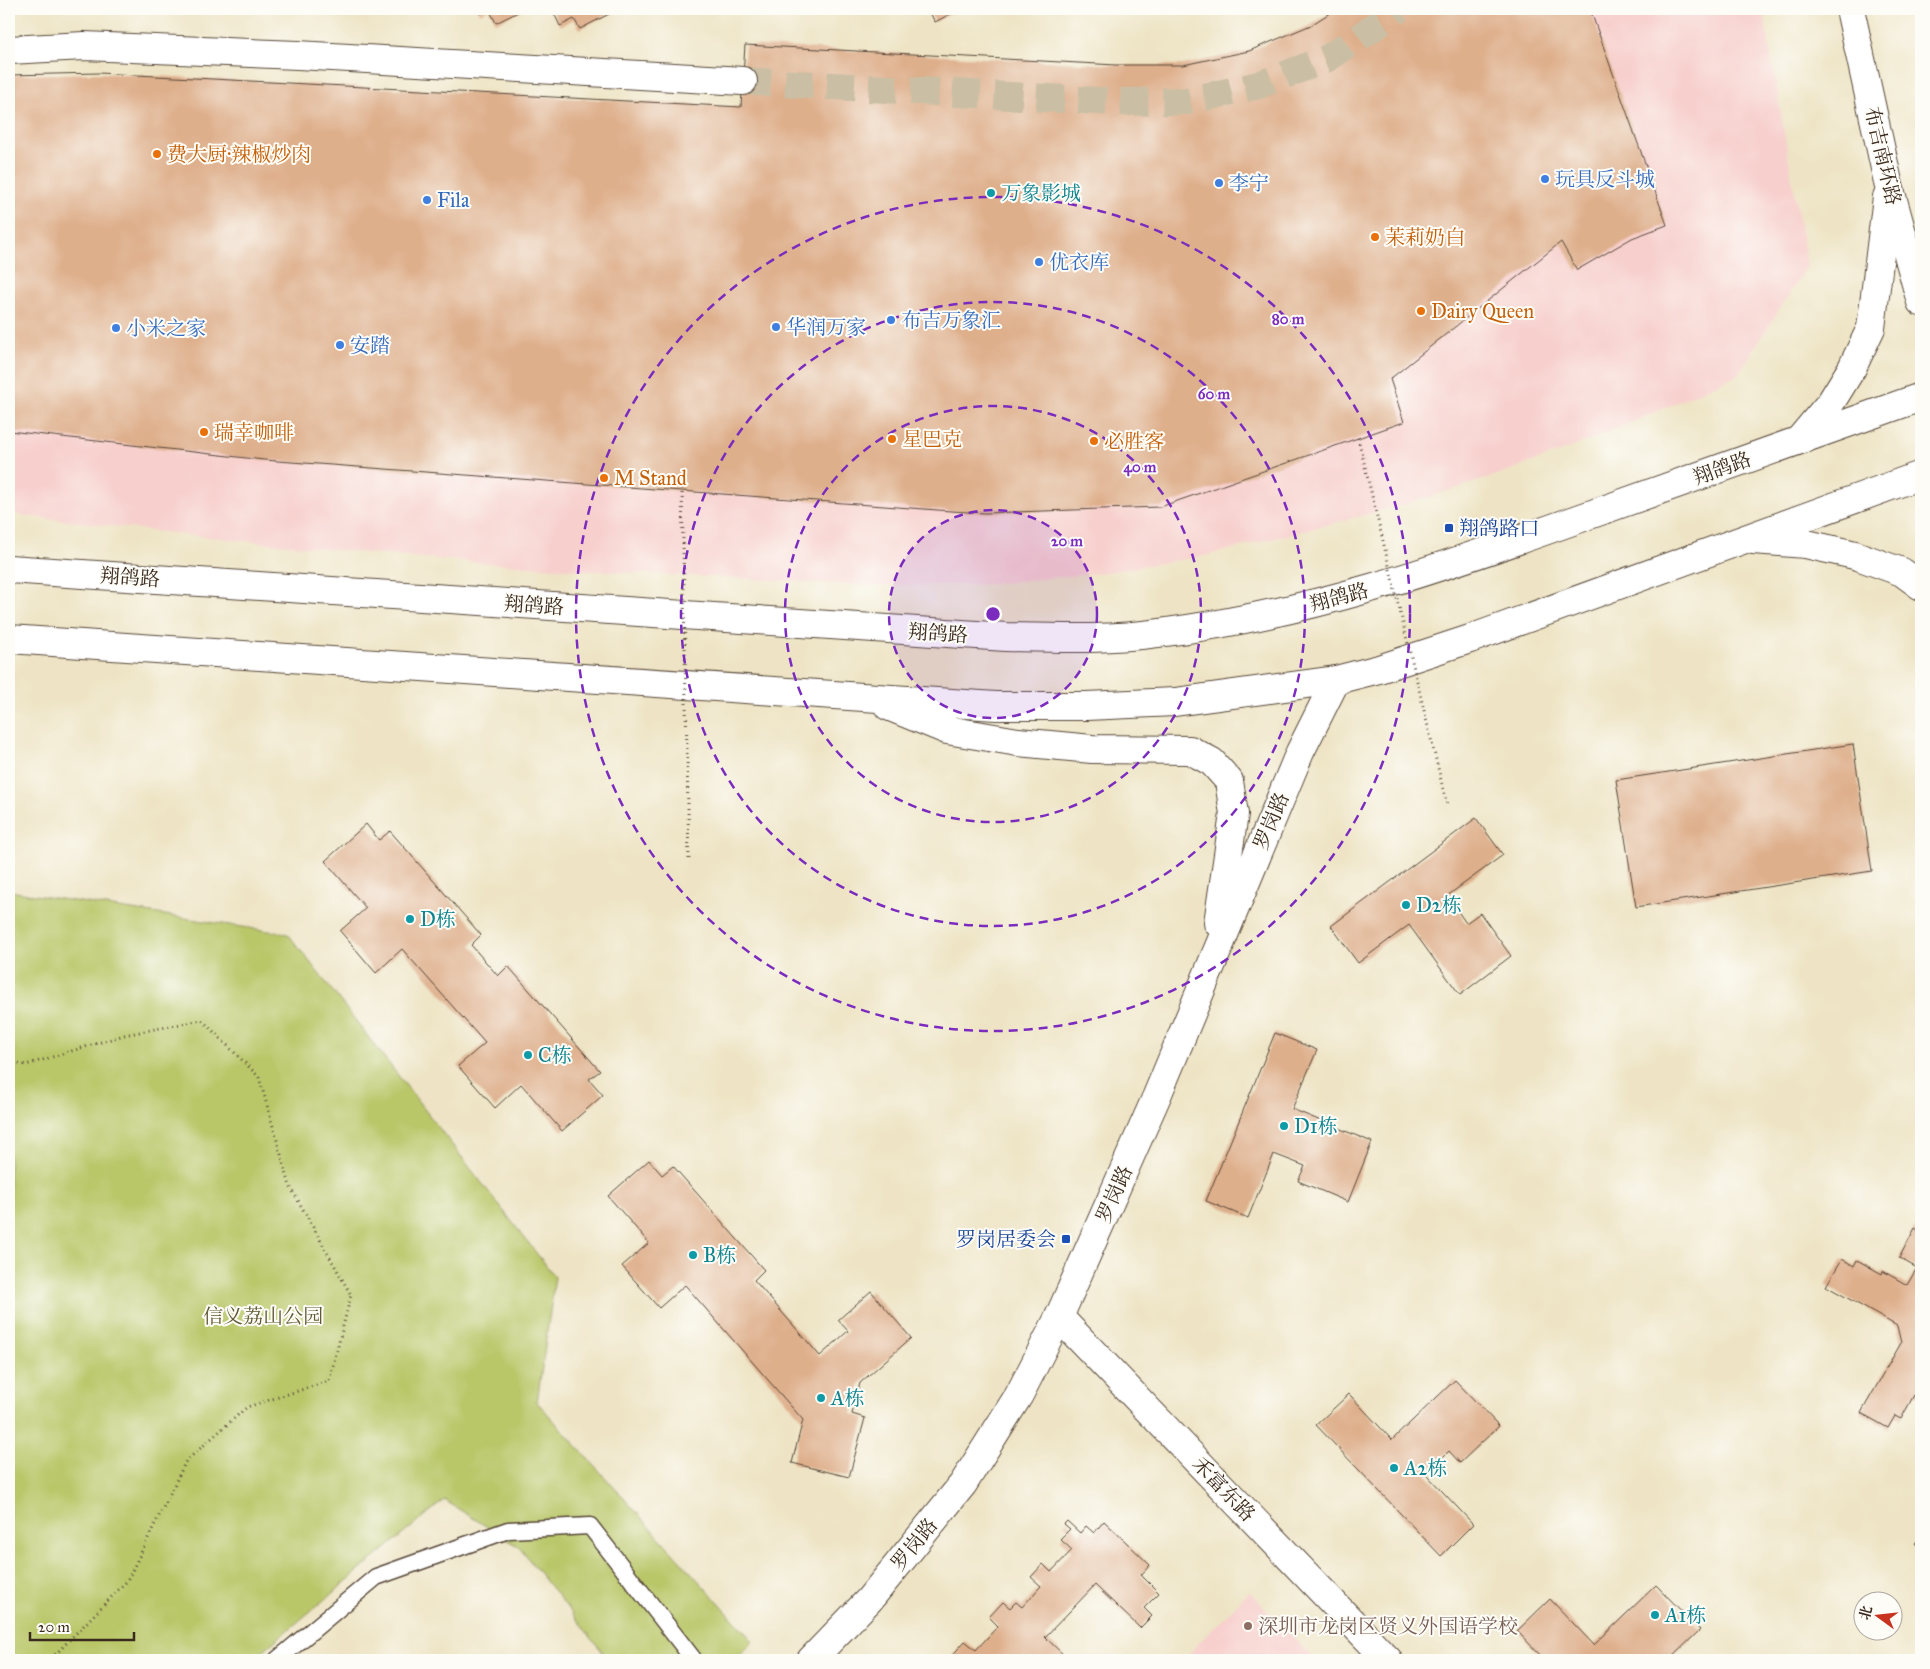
<svg xmlns="http://www.w3.org/2000/svg" width="1930" height="1669" viewBox="0 0 1930 1669" font-family="'IM FELL Great Primer','Noto Serif SC',serif">
  <rect width="100%" height="100%" fill="#fdfcf7"/>
  <filter id="ink" filterUnits="userSpaceOnUse"><feTurbulence type="fractalNoise" baseFrequency=".02" numOctaves="2"/><feDisplacementMap in="SourceGraphic" scale="10" xChannelSelector="R" yChannelSelector="G"/><feConvolveMatrix kernelMatrix="1 2 1 2 8 2 1 2 1" color-interpolation-filters="sRGB"/></filter>
  <filter id="wash" filterUnits="userSpaceOnUse"><feTurbulence type="fractalNoise" baseFrequency=".0096" numOctaves="4" result="noise"/><feDisplacementMap in="SourceGraphic" scale="20" xChannelSelector="R" yChannelSelector="G"/><feGaussianBlur stdDeviation="1.12" result="paint"/><feColorMatrix in="noise" values="0 0 0 0 0 0 0 0 0 0 0 0 0 0 0 0 0 1.4 0 .05"/><feComposite in="paint" operator="in"/></filter>
  <g filter="url(#wash)">
    <rect width="100%" height="100%" fill="#eee4c5"/>
    <g fill="#f7d0cd">
      <path d="M1336,9H1763L1807,266L1738,374L1656,412L1573,447L1489,478L1403,505L1209,555L1100,573L990,584L880,586L580,570L388,555L198,536L9,514V75L99,73L741,107L745,45L1116,65H1183L1249,51L1311,25Z"/>
      <path d="M1249,1591L1315,1660H1182L1249,1592Z"/>
    </g>
    <path fill="#b9c769" stroke="#7a7844" d="M9,891L288,934L555,1277L537,1402L753,1641L736,1660H609L518,1546L444,1500L252,1660H9Z"/>
    <g id="blocks">
      <g fill="#deaf8b">
        <path d="M478,9H524L496,23L489,9L480,14Z"/>
        <path d="M552,9H612L613,12L580,29L574,19L560,26Z"/>
        <path d="M928,9H960L935,22Z"/>
        <path d="M1336,9H1590L1667,225L1632,238L1577,270L1561,242L1390,379L1404,422L1160,507L985,513L951,511L264,460L9,431V75L99,73L741,107L745,45L1116,65H1183L1249,51L1311,25Z"/>
        <path d="M1853,744L1872,871L1636,907L1616,780Z"/>
        <path d="M1476,818L1503,855L1447,896L1466,923L1480,913L1511,956L1460,995L1409,925L1358,963L1331,926Z"/>
        <path d="M366,824L379,840L390,831L481,935L471,945L498,976L508,966L600,1071L589,1079L603,1095L562,1131L521,1084L495,1108L458,1066L485,1043L402,949L376,973L340,931L366,908L325,861Z"/>
        <path d="M1275,1033L1317,1050L1292,1109L1372,1142L1348,1202L1298,1181L1305,1166L1274,1154L1248,1218L1206,1201Z"/>
        <path d="M649,1160L662,1175L673,1166L764,1270L754,1280L820,1356L848,1331L838,1320L871,1291L911,1338L860,1383L852,1414L865,1418L849,1477L792,1463L803,1420L685,1285L659,1308L622,1266L649,1243L608,1196Z"/>
        <path d="M1915,1228L1921,1232V1390L1918,1396L1914,1395L1901,1419L1895,1416L1888,1428L1861,1413L1901,1343L1897,1326L1826,1286L1842,1259L1854,1266L1857,1260L1882,1274L1883,1271L1907,1285L1917,1268L1899,1258Z"/>
        <path d="M1455,1380L1499,1426L1460,1463L1449,1451L1426,1474L1473,1524L1441,1556L1316,1425L1349,1394L1392,1440Z"/>
        <path d="M1067,1521L1080,1533L1086,1526L1094,1533L1104,1521L1150,1565L1141,1575L1159,1593L1144,1608L1152,1616L1140,1628L1095,1585L1045,1637L1069,1660H1030L1025,1656L1021,1660H948L965,1641L976,1650L998,1626L989,1617L1003,1602L1010,1608L1016,1602L1022,1607L1041,1586L1031,1577L1043,1564L1051,1572L1072,1550L1060,1539L1070,1529L1064,1524Z"/>
        <path d="M1921,1537V1550L1915,1543Z"/>
        <path d="M1656,1585L1700,1630L1669,1660H1654L1650,1656L1646,1660H1545L1517,1631L1550,1599L1594,1645Z"/>
      </g>
    </g>
  </g>
  <g filter="url(#ink)">
    <use href="#blocks" fill-opacity="0" stroke="#564637" stroke-width="1"/>
    <g fill="none" stroke-linecap="round" stroke-linejoin="round">
      <path stroke="#cabfa4" stroke-width="28" stroke-dasharray="28 14" stroke-linecap="butt" d="M743,81L1116,102L1187,101L1259,85L1328,58L1389,17L1398,9"/>
      <g stroke="#564637" stroke-width="19">
        <path id="lane" d="M277,1660L376,1577L508,1530L590,1526L694,1660"/>
      </g>
      <g stroke="#564637" stroke-width="30">
        <g id="street">
          <path d="M9,50L84,46L298,55L743,81"/>
          <path d="M1059,1317L1388,1660"/>
        </g>
      </g>
      <g stroke="#564637" stroke-width="30">
        <g id="secondary">
          <path d="M1850,9L1888,182L1921,302"/>
          <path d="M1800,439L1831,402L1852,368L1871,328L1887,197"/>
          <path d="M1753,540L1806,544L1855,555L1902,572L1921,586"/>
          <path d="M9,569L1006,637C1057,638 1109,640 1159,633C1305,615 1441,568 1578,519C1693,478 1807,437 1921,397"/>
          <path d="M9,639L996,706H1086L1175,702L1336,680L1379,669L1470,639L1921,475"/>
          <path d="M888,706L947,730L1018,742L1092,749L1190,750L1212,762L1229,781L1234,814L1218,923"/>
          <path d="M811,1660L869,1600L963,1484L1019,1395L1059,1317L1156,1098L1300,752L1336,680"/>
        </g>
      </g>
      <path stroke="#564637" stroke-width="3" stroke-dasharray="1 4" stroke-linecap="butt" d="M9,1061L26,1065L124,1035L202,1020L259,1077L290,1186L351,1295L329,1381L247,1407L186,1461L127,1581L50,1660"/>
      <use href="#lane" stroke="#fff" stroke-width="16"/>
      <use href="#street" stroke="#fff" stroke-width="28"/>
      <use href="#secondary" stroke="#fff" stroke-width="28"/>
      <g stroke="#564637" stroke-width="3" stroke-dasharray="1 4" stroke-linecap="butt">
        <path d="M1358,438L1447,805"/>
        <path d="M682,488L689,861"/>
      </g>
    </g>
  </g>
  <circle cx="993" cy="614" r="104" fill="#7b2cbf" fill-opacity=".12"/>
  <g fill="none" stroke="#7b2cbf" stroke-width="2.5" stroke-dasharray="9 6">
    <circle cx="993" cy="614" r="104"/>
    <circle cx="993" cy="614" r="208"/>
    <circle cx="993" cy="614" r="312"/>
    <circle cx="993" cy="614" r="417"/>
  </g>
  <g fill="#e8710a" stroke="#fdfcf7" stroke-width="2">
    <circle cx="157" cy="154" r="5"/>
    <circle cx="1375" cy="237" r="5"/>
    <circle cx="1421" cy="311" r="5"/>
    <circle cx="204" cy="432" r="5"/>
    <circle cx="892" cy="439" r="5"/>
    <circle cx="1094" cy="441" r="5"/>
    <circle cx="604" cy="478" r="5"/>
  </g>
  <g fill="#3f7fe0" stroke="#fdfcf7" stroke-width="2">
    <circle cx="1545" cy="179" r="5"/>
    <circle cx="1219" cy="183" r="5"/>
    <circle cx="427" cy="200" r="5"/>
    <circle cx="1039" cy="262" r="5"/>
    <circle cx="891" cy="320" r="5"/>
    <circle cx="776" cy="327" r="5"/>
    <circle cx="116" cy="328" r="5"/>
    <circle cx="340" cy="345" r="5"/>
  </g>
  <g fill="#0f9aa8" stroke="#fdfcf7" stroke-width="2">
    <circle cx="991" cy="193" r="5"/>
    <circle cx="1406" cy="905" r="5"/>
    <circle cx="410" cy="919" r="5"/>
    <circle cx="528" cy="1055" r="5"/>
    <circle cx="1284" cy="1126" r="5"/>
    <circle cx="693" cy="1255" r="5"/>
    <circle cx="821" cy="1398" r="5"/>
    <circle cx="1394" cy="1468" r="5"/>
    <circle cx="1655" cy="1615" r="5"/>
  </g>
  <g fill="#1a4fb4" stroke="#fdfcf7" stroke-width="2">
    <rect x="1444" y="523" width="10" height="10" rx="2.5"/>
    <rect x="1061" y="1234" width="10" height="10" rx="2.5"/>
  </g>
  <circle fill="#8d6e63" stroke="#fdfcf7" stroke-width="2" cx="1248" cy="1626" r="5"/>
  <g text-anchor="middle" dominant-baseline="central" stroke-width="4" stroke-linejoin="round" paint-order="stroke">
    <g font-size="20" fill="#c56008" stroke="#fdfcf7" text-anchor="start">
      <text x="167" y="154">费大厨·辣椒炒肉</text>
      <text x="1385" y="237">茉莉奶白</text>
      <text x="1431" y="311">Dairy Queen</text>
      <text x="214" y="432">瑞幸咖啡</text>
      <text x="902" y="439">星巴克</text>
      <text x="1104" y="441">必胜客</text>
      <text x="614" y="478">M Stand</text>
    </g>
    <g font-size="20" fill="#3b2a1e" stroke="#fdfcf7">
      <text transform="translate(1883 156) rotate(77)">布吉南环路</text>
      <text transform="translate(1722 468) rotate(-20)">翔鸽路</text>
      <text transform="translate(130 577) rotate(4)">翔鸽路</text>
      <text transform="translate(1339 597) rotate(-15)">翔鸽路</text>
      <text transform="translate(534 605) rotate(4)">翔鸽路</text>
      <text transform="translate(938 633) rotate(4)">翔鸽路</text>
      <text transform="translate(1271 821) rotate(-67)">罗岗路</text>
      <text transform="translate(1114 1194) rotate(-66)">罗岗路</text>
      <text transform="translate(1224 1489) rotate(46)">禾富东路</text>
      <text transform="translate(914 1544) rotate(-51)">罗岗路</text>
    </g>
    <g font-size="20" fill="#366cbe" stroke="#fdfcf7" text-anchor="start">
      <text x="1555" y="179">玩具反斗城</text>
      <text x="1229" y="183">李宁</text>
      <text x="437" y="200">Fila</text>
      <text x="1049" y="262">优衣库</text>
      <text x="901" y="320">布吉万象汇</text>
      <text x="786" y="327">华润万家</text>
      <text x="126" y="328">小米之家</text>
      <text x="350" y="345">安踏</text>
    </g>
    <g font-size="20" fill="#0d838f" stroke="#fdfcf7" text-anchor="start">
      <text x="1001" y="193">万象影城</text>
      <text x="1416" y="905">D2栋</text>
      <text x="420" y="919">D栋</text>
      <text x="538" y="1055">C栋</text>
      <text x="1294" y="1126">D1栋</text>
      <text x="703" y="1255">B栋</text>
      <text x="831" y="1398">A栋</text>
      <text x="1404" y="1468">A2栋</text>
      <text x="1665" y="1615">A1栋</text>
    </g>
    <g font-size="20" fill="#164399" stroke="#fdfcf7" text-anchor="start">
      <text x="1459" y="528">翔鸽路口</text>
      <text x="1056" y="1239" text-anchor="end">罗岗居委会</text>
    </g>
    <g font-size="20" fill="#615934" stroke="#fdfcf7">
      <text x="263" y="1316">信义荔山公园</text>
    </g>
    <g font-size="20" fill="#785e54" stroke="#fdfcf7" text-anchor="start">
      <text x="1258" y="1626">深圳市龙岗区贤义外国语学校</text>
    </g>
  </g>
  <circle cx="993" cy="614" r="8" fill="#7b2cbf" stroke="#fdfcf7" stroke-width="2.5"/>
  <g font-size="15" text-anchor="middle" font-weight="bold" fill="#7b2cbf" stroke="#fdfcf7" stroke-width="4" stroke-linejoin="round" paint-order="stroke">
    <text x="1288" y="324">80 m</text>
    <text x="1214" y="399">60 m</text>
    <text x="1140" y="472">40 m</text>
    <text x="1067" y="546">20 m</text>
  </g>
  <rect width="1930" height="1669" fill="none" stroke="#fdfcf7" stroke-width="30"/>
  <g transform="translate(1878 1616) rotate(285)"><circle r="24" fill="#fdfcf7" stroke="#afa8a0"/>
  <path d="M0-4L9 19L0 12L-9 19Z" fill="#c8321e"/>
  <text y="-8" font-size="14" font-weight="bold" text-anchor="middle" fill="#3b2a1e">北</text>
  </g>
  <path d="M30 1632v8h104v-8" fill="none" stroke="#3b2a1e" stroke-width="2.5"/>
  <text x="38" y="1632" font-size="15" fill="#3b2a1e" stroke="#fdfcf7" stroke-width="4" paint-order="stroke">20 m</text>
</svg>
